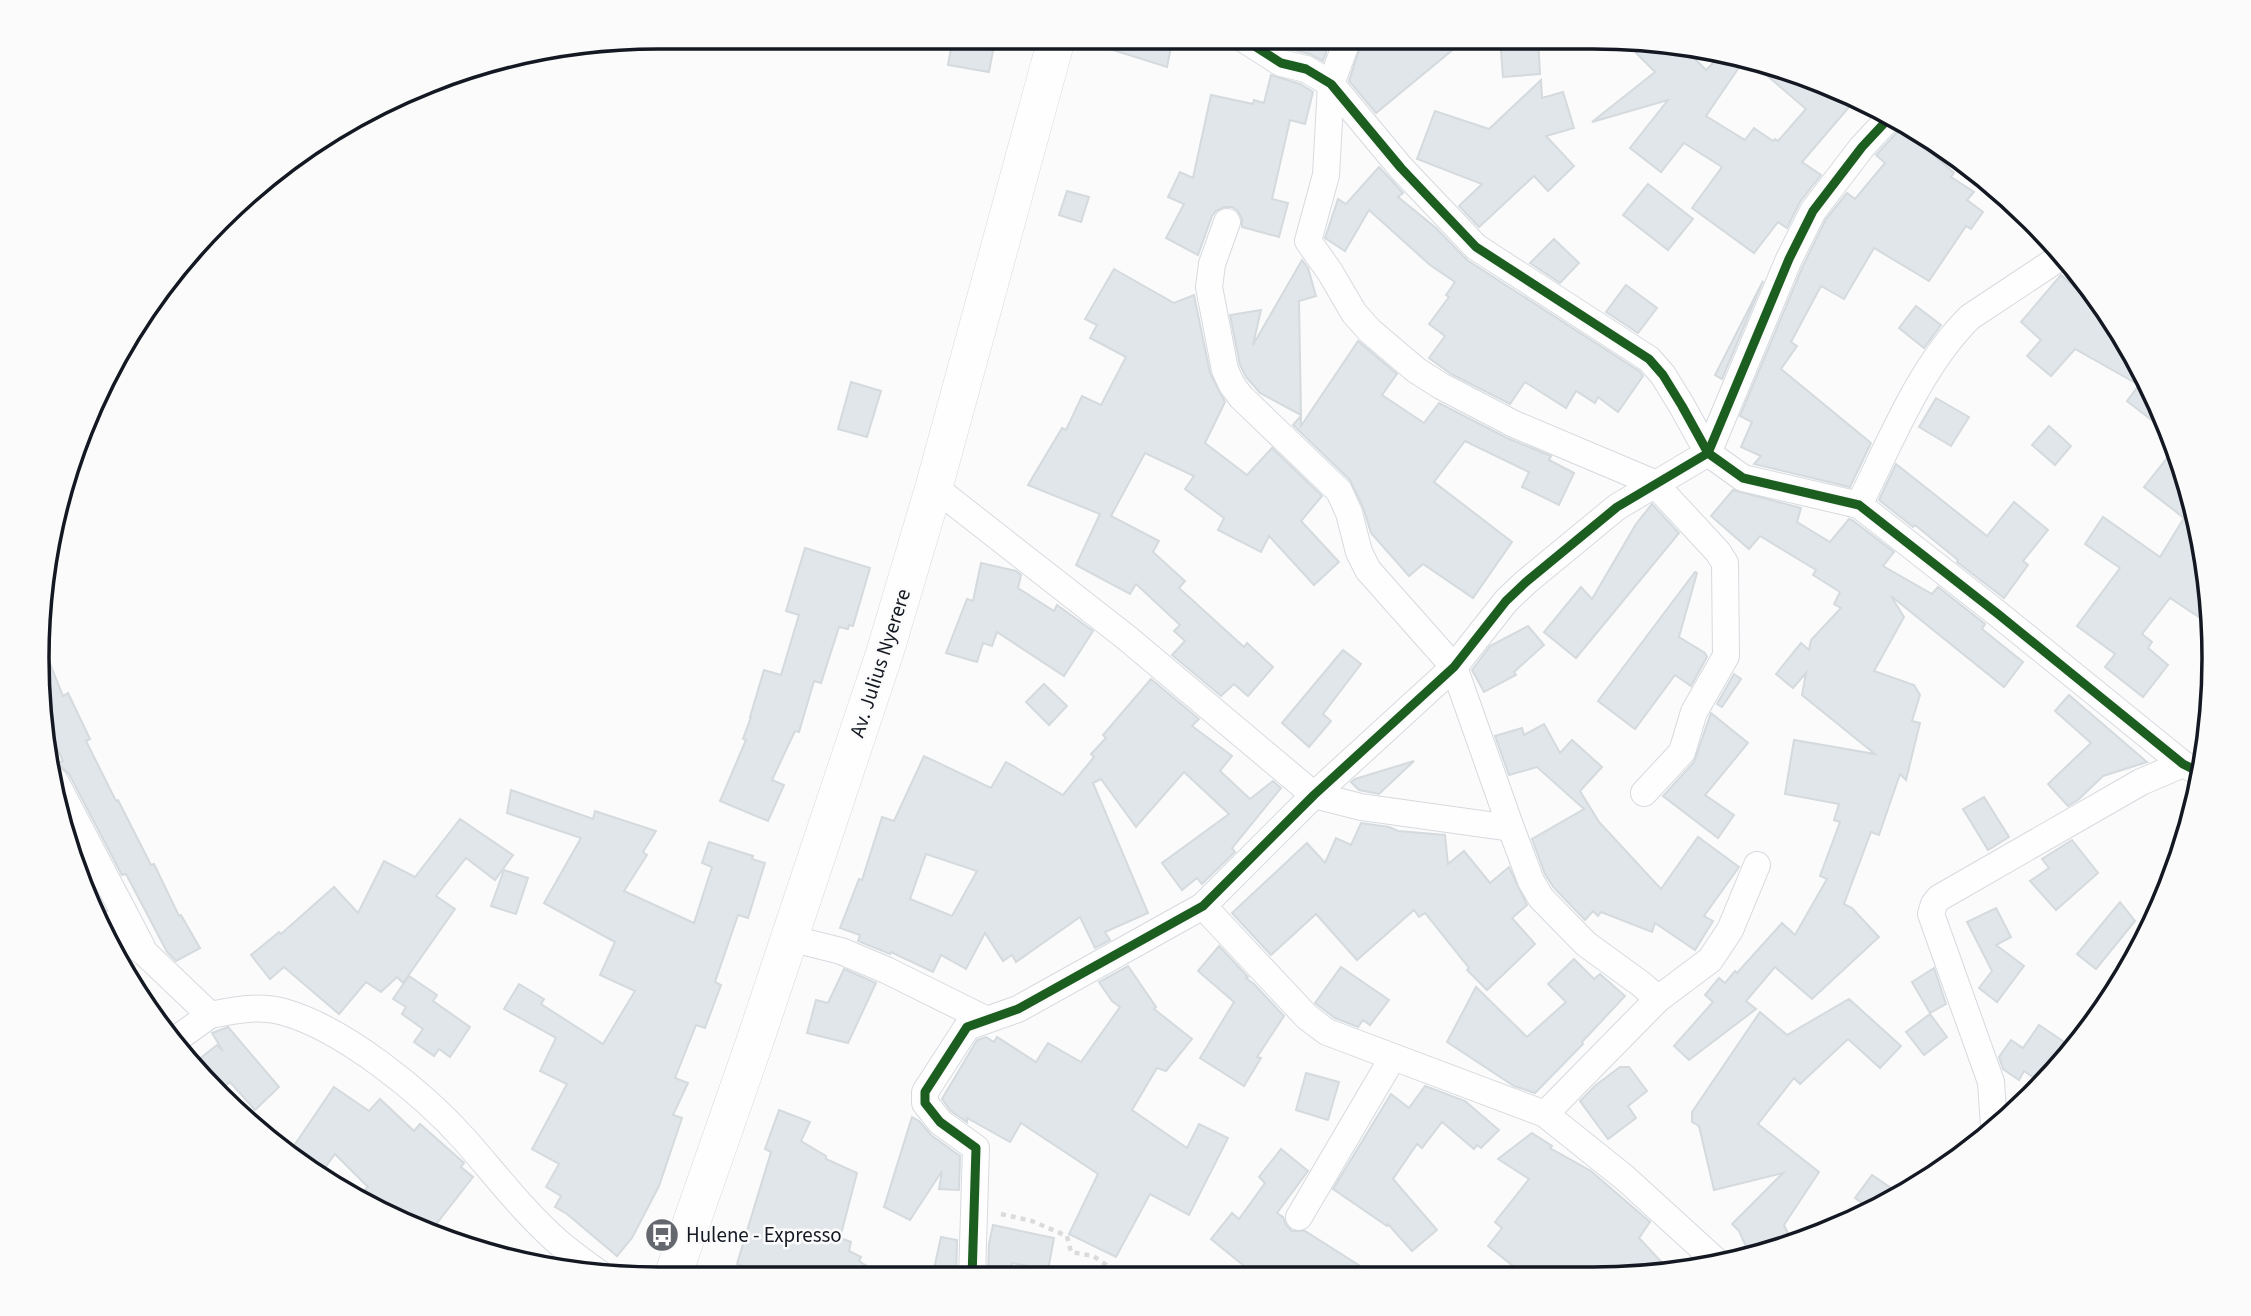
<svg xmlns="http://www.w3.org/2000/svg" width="2251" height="1316" viewBox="0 0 2251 1316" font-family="'Source Sans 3',sans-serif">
  <rect width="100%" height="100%" fill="#fbfbfb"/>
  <g fill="#e0e6ea" stroke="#d4dadd" stroke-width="2" fill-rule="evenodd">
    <path d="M953,37H978L995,40L989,72L948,65Z"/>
    <path d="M1092,37H1173L1167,67L1091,43Z"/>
    <path d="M1296,38H1331L1323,61L1310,54L1291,49Z"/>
    <path d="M1363,38H1467L1376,113L1349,81Z"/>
    <path d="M1500,38H1538L1540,74L1503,77Z"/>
    <path d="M1648,41L1684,48L1706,70L1721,55L1744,60L1706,116L1745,140L1754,128L1773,141L1775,139L1778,141L1806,109L1750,61L1793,70L1855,100L1802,162L1821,175L1800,202L1787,228L1778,222L1754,253L1692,208L1722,167L1684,143L1661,172L1630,148L1668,100L1592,122L1655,72L1636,53Z"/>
    <path d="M1271,75L1300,84L1313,92L1305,124L1290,120L1272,199L1288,203L1279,237L1242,227V219L1238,211L1232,207H1224L1216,211L1212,216L1198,255L1166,238L1184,204L1168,197L1180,172L1193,178L1211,95L1253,104L1254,100L1264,103Z"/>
    <path d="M1541,80L1542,98L1563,92L1574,128L1546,136L1574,166L1548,191L1534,176L1479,227L1459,206L1482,184L1417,159L1435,111L1489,129Z"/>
    <path d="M1902,127L1954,173L1951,177L1974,192L1967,200L1983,212L1971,229L1966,226L1929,281L1874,248L1844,299L1821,286L1791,342L1797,346L1781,369L1871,443L1850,487L1754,464L1761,456L1741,447L1752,422L1740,416L1803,266L1826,219L1847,193L1855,199L1885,163L1876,155Z"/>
    <path d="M1379,167L1403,193L1398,197L1436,228L1467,260L1639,371L1643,376L1618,412L1598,397L1595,403L1576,391L1566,408L1525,382L1510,404L1451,374L1429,358L1445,336L1429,324L1449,297L1446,295L1455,282L1430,265L1369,210L1345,251L1325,238L1338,199L1346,204Z"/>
    <path d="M1648,184L1693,219L1668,250L1623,215Z"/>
    <path d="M1067,191L1089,197L1081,222L1059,215Z"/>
    <path d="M1554,239L1579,263L1560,283L1530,263Z"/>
    <path d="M1302,260L1308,268L1316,296L1299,301L1301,415L1260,393L1246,377L1240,365L1230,315L1261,310L1253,345Z"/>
    <path d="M1114,269L1174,303L1194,295L1210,373L1225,402L1205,443L1247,475L1272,448L1322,496L1301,521L1339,562L1314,585L1269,536L1261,552L1218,530L1224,518L1185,489L1194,476L1145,453L1111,516L1159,541L1153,552L1185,581L1179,588L1244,647L1247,643L1273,667L1248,696L1234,684L1221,696L1172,655L1185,641L1174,631L1180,625L1136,584L1130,594L1076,565L1100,514L1028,485L1062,428L1066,430L1082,396L1101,405L1126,357L1090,338L1097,325L1085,319Z"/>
    <path d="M2061,275L2115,322L2167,420L2171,435L2127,401L2139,385L2075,349L2051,376L2027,356L2041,340L2021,322Z"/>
    <path d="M1763,281L1722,379L1715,375Z"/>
    <path d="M1626,285L1657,308L1638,333L1606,312Z"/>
    <path d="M1916,306L1941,325L1924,348L1899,328Z"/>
    <path d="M1358,341L1397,374L1382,395L1424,423L1439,403L1507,438L1551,456L1549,460L1574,473L1559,505L1522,487L1529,472L1465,441L1434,482L1512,542L1473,598L1423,564L1409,576L1371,533L1363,507L1350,480L1293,425L1301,416V426Z"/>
    <path d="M851,382L881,391L867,437L838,429Z"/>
    <path d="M1936,398L1969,417L1951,446L1919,427Z"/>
    <path d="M2049,426L2071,446L2055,465L2032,445Z"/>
    <path d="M2175,448L2202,536L2211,625L2170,598L2142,634L2152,642L2148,648L2168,665L2143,697L2105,667L2115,654L2077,626L2120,568L2085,544L2103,517L2160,557L2184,518L2144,487Z"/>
    <path d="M1896,464L1987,536L2014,502L2048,530L2023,561L2028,565L2004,598L1957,562L1958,560L1915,525L1913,527L1879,500Z"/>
    <path d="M1733,490L1801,508L1797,522L1830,542L1849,519L1852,520L1894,552L1883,566L1932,594L1938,587L1985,624L1982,629L2023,662L2004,687L1891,596L1904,617L1874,671L1914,685L1920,695L1912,721L1920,723L1906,780L1900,774L1879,835L1871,832L1844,904L1852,908L1879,937L1812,999L1775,967L1746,1001L1756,1009L1689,1060L1674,1046L1713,1002L1705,995L1719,978L1725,983L1735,971L1737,973L1782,923L1795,935L1827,879L1820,876L1840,822L1834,820L1839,804L1785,794L1794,740L1875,754L1802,695L1806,673L1793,688L1776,674L1801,643L1809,650L1811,640L1841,608L1834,604L1840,592L1813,575L1816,570L1760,536L1749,549L1711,516Z"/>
    <path d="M1652,504L1679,533L1576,658L1544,632L1581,587L1592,599L1636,524Z"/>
    <path d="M805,548L870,568L853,626L849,625L848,629L839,627L821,683L814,681L799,732L795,731L772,780L784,785L768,821L720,801L746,740L743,739L751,717H750L764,670L781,675L799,615L786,611Z"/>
    <path d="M981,563L1016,571L1021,575L1018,588L1054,611L1057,605L1093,631L1064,676L997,632L992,646L983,643L977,662L946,653L967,599L973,601Z"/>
    <path d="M1695,572L1697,573L1679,637L1705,653L1707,657L1691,686L1675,675L1635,729L1598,701Z"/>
    <path d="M1528,626L1544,645L1514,672L1516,675L1484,692L1472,670L1490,646Z"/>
    <path d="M43,646L63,696L68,693L90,739L86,741L116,801L118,800L151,865L154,864L179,916L181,915L200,948L176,961L167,952L126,874L122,875L69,774L57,763L63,761L42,716L38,699Z"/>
    <path d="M1343,650L1361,664L1323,714L1331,721L1309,747L1282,723Z"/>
    <path d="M1734,674L1741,679L1722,707L1717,704Z"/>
    <path d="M1151,679L1199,719L1192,726L1232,756L1220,771L1250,799L1273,781L1281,788L1232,848L1235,852L1202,884L1197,878L1182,890L1162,863L1229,814L1184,772L1136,827L1101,779L1093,783L1148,913L1105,932L1110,940L1095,948L1080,917L1016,962L1012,955L1003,961L985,933L966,969L941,955L933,972L891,952L890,954L858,941L860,935L840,928L859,879L862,880L882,817L894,821L924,756L991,788L1006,762L1063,795L1094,757L1091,754L1106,738L1103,735ZM926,854L977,871L952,916L910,899Z"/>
    <path d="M1044,684L1067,706L1049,725L1026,702Z"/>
    <path d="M2069,695L2147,762L2103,776L2078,800L2068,806L2048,784L2091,743L2055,711Z"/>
    <path d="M1711,713L1748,743L1705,795L1734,815L1718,838L1663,796L1694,762Z"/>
    <path d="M1544,724L1560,753L1572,740L1602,767L1580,791L1599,822L1661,889L1698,837L1739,867L1704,916L1713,921L1695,950L1655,923L1652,932L1601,912L1598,916L1593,911L1585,920L1554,888L1545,874L1532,839L1584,809L1537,767L1509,775L1495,736L1522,728L1524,735Z"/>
    <path d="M1414,761L1379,794L1359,790L1351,782L1355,779Z"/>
    <path d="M511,790L593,819L595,811L656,831L643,852L647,855L624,891L694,923L712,867L702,863L709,842L753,856L752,859L765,863L748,918L738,915L715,982L721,985L705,1028L696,1025L675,1078L688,1083L673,1115L682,1118L659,1186L632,1238L617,1256L567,1214L555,1207L561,1196L546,1187L559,1164L532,1149L567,1084L540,1071L556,1038L504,1009L519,984L544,999L541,1004L603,1044L635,991L600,975L615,942L544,903L581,838L507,813Z"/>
    <path d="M1984,797L2009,837L1988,850L1963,809Z"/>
    <path d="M460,819L513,855L495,880L466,858L436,896L455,909L403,983L397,977L381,992L366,982L339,1014L284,967L270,979L251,955L279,932L281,934L334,887L358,913L384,861L415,877Z"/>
    <path d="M1361,823L1389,827L1398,831L1445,835L1448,864L1464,851L1490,883L1509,867L1527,905L1512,918L1535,944L1487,990L1467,970L1469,968L1425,913L1419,917L1414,910L1357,960L1316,914L1271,955L1232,913L1307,843L1325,863L1336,838L1351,845Z"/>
    <path d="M2072,840L2098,873L2056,910L2030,881L2049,868L2042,859Z"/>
    <path d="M504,870L528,878L516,914L491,906Z"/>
    <path d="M2120,902L2135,921L2096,969L2077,954Z"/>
    <path d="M1996,908L2011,937L1996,945L2024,966L1997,1002L1979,988L1992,971L1967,922Z"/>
    <path d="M1219,946L1248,977L1246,978L1254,984L1284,1016L1257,1057L1261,1058L1244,1086L1200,1058L1234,1002L1198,971Z"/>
    <path d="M1574,959L1594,979L1600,974L1625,996L1582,1042L1583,1044L1535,1093L1514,1086L1447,1042L1476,987L1527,1037L1566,1002L1548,984Z"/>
    <path d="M1128,966L1156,1007L1154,1009L1192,1039L1166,1071L1157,1068L1132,1110L1187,1148L1199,1124L1228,1138L1189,1215L1150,1194L1116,1257L1069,1234L1098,1174L1021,1123L1010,1142L967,1118V1122L951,1111L942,1099L977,1040L986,1037L994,1042L997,1037L1036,1062L1048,1043L1081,1062L1120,1007L1112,1001L1099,982Z"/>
    <path d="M1341,967L1389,1000L1370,1025L1363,1020L1358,1027L1335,1018L1315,1003Z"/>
    <path d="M1934,968L1946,1004L1930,1013L1912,982Z"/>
    <path d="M844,969L876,983L848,1043L807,1033L816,1000L828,1003Z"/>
    <path d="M409,976L437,995L433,1001L470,1027L450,1057L439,1049L434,1056L414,1042L423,1029L402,1014L406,1007L393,999Z"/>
    <path d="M1849,999L1901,1046L1880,1068L1848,1039L1800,1084L1794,1078L1758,1124L1819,1172L1784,1225L1794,1246L1750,1255L1739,1231L1732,1224L1783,1173L1714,1190L1699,1126L1692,1122V1112L1760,1012L1787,1035Z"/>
    <path d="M1930,1014L1947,1037L1924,1055L1906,1032Z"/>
    <path d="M2039,1025L2073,1048L2043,1084L2024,1071L2019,1080L2003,1069L1999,1057L2011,1040L2023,1048Z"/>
    <path d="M228,1027L279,1087L255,1110L230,1082L221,1089L194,1063L217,1045L223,1051L212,1033Z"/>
    <path d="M1620,1067H1629L1647,1091L1628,1106L1636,1118L1608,1139L1580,1101L1596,1085Z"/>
    <path d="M1306,1073L1339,1082L1328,1120L1296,1110Z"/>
    <path d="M1425,1086L1465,1101L1499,1130L1481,1148L1477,1145L1474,1149L1442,1122L1422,1148L1417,1144L1393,1179L1437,1230L1412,1251L1388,1224L1387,1226L1333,1189L1391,1094L1409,1108Z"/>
    <path d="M334,1087L369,1111L380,1099L414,1131L420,1124L464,1163L461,1167L473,1177L430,1232L375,1205L362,1193L368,1187L335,1154L318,1177L289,1153Z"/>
    <path d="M779,1110L810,1122L801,1141L826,1156V1159L857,1173L840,1238L851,1242L849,1251L861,1257L859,1261L885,1278H754L756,1271L737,1264L771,1152L765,1149Z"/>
    <path d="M912,1117L919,1121L931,1135L960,1156L959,1190L939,1189L942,1171L910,1220L884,1207Z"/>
    <path d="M1532,1133L1552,1146L1550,1148L1591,1171L1650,1222L1639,1238L1670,1271L1634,1278H1503L1513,1266L1488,1246L1502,1228L1495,1222L1529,1179L1498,1159Z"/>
    <path d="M1281,1149L1308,1171L1277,1213L1283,1217L1286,1225L1292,1231H1305L1379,1278H1259L1211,1239L1232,1213L1239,1219L1265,1183L1259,1177Z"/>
    <path d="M1872,1175L1903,1196L1873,1210L1855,1198Z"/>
    <path d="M993,1225L1054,1238L1048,1270L1012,1263L1010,1278H988L989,1244Z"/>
    <path d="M941,1237L957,1240L956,1278H932Z"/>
  </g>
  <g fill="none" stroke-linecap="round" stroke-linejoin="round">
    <g stroke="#d6dadf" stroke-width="28">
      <g id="minor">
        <path d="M1242,38L1281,63L1306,69L1331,84L1401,168L1476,247L1649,359L1663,375L1682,406L1708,453L1743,478L1859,505L1998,614L2183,764L2203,774"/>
        <path d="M1348,38L1331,84L1326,175L1308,241L1330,272L1354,313L1370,331L1416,370L1441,386L1514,424L1654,483L1718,552L1725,563L1726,656L1694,712L1682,752L1644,793"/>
        <path d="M1227,222L1212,264L1209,287L1225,370L1232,385L1241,397L1339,491L1349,513L1359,552L1368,570L1454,667L1511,828L1531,881L1541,898L1586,944L1641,984L1658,999"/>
        <path d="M934,487L1127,638L1314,795L1361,807L1511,828"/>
        <path d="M1859,505C1890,443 1920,366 1970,317L2062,256"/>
        <path d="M55,781L142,947"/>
        <path d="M1203,906L1307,1017L1327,1032L1545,1114L1625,1178L1716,1261"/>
        <path d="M105,924L146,954L210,1015C235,1010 259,1005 284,1012C344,1029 423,1093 465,1140C495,1174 523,1211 558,1242C571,1253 586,1264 600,1274"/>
        <path d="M789,938L841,951L886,970L985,1019"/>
        <path d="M172,1042L210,1015"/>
        <path d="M1545,1114L1658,999L1710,960L1730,930L1757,865"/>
        <path d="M1994,1127L1991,1082L1931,914L1934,904L1939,898L2141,782L2183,764"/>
        <path d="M1299,1217L1393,1057"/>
        <path d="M972,1278L976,1148L940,1122L925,1103V1092L967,1027L1018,1009L1203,906L1314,795L1454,667L1506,601L1526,582L1617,507L1708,453L1789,259L1813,211L1862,147L1890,117"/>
      </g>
    </g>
    <g stroke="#d6dadf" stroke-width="38">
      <path id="secondary" d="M672,1278L756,1038L885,652L934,487L1057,37"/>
    </g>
    <path stroke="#dbdbdb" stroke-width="4.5" stroke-dasharray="5 5" stroke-linecap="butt" d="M1001,1214L1032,1221L1067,1236L1071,1252L1093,1256L1126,1278"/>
    <use href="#minor" stroke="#fefefe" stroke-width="26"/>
    <use href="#secondary" stroke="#fefefe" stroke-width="37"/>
    <g stroke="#fbfbfb" stroke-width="13">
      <g id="cycleway">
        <path d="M1242,38L1281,63L1306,69L1331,84L1401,168L1476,247L1649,359L1663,375L1682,406L1708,453L1743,478L1859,505L1998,614L2183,764L2203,774"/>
        <path d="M972,1278L976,1148L940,1122L925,1103V1092L967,1027L1018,1009L1203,906L1314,795L1454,667L1506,601L1526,582L1617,507L1708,453L1789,259L1813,211L1862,147L1890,117"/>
      </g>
    </g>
    <use href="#cycleway" stroke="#1b5e20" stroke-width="9"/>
  </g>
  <defs>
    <g id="bus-disc" transform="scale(1.75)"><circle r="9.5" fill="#64676e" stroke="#fbfbfb"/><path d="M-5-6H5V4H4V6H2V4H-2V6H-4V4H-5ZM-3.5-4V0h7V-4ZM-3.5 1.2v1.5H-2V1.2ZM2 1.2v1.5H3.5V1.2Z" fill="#fff"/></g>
  </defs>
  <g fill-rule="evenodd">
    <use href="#bus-disc" x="662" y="1235"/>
  </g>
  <g text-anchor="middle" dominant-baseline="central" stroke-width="5" stroke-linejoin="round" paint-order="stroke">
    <g font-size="21" fill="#131822" stroke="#fbfbfb">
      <text transform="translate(880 663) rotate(-72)">Av. Julius Nyerere</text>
    </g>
    <g font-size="21" fill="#131822" stroke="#fbfbfb" text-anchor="start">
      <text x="686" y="1235">Hulene - Expresso</text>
    </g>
  </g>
  <path d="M0 0H2251V1316H0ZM658 49H1593A609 609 0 0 1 2202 658V658A609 609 0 0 1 1593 1267H658A609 609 0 0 1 49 658V658A609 609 0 0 1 658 49Z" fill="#fbfbfb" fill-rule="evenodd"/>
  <path fill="none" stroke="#131822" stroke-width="3.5" d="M658 49H1593A609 609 0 0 1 2202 658V658A609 609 0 0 1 1593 1267H658A609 609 0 0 1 49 658V658A609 609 0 0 1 658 49Z"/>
</svg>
